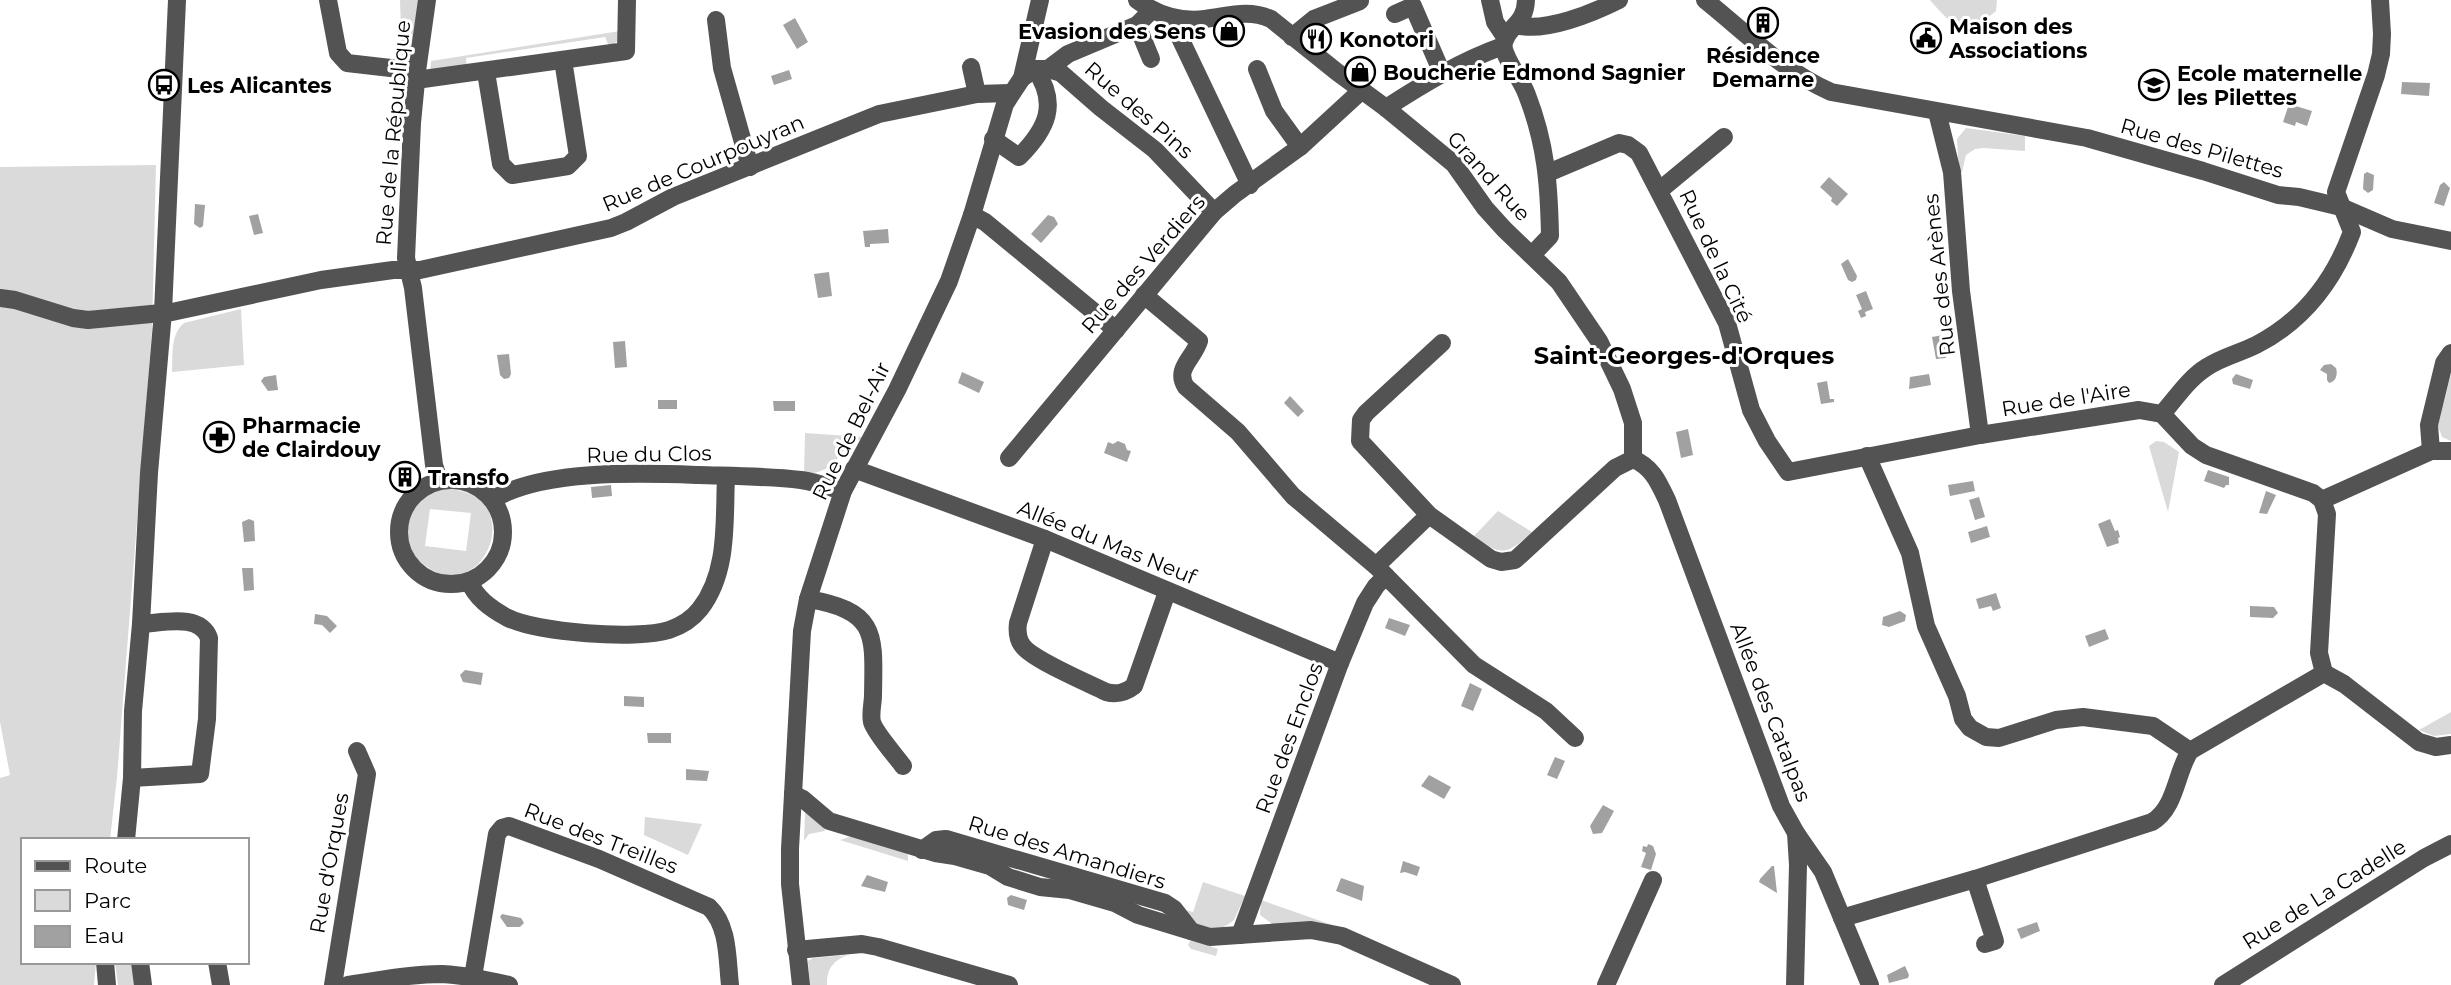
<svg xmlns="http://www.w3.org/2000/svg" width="2451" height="985" viewBox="0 0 2451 985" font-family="Montserrat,sans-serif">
  <rect width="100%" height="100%" fill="#fff"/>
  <g fill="#dadada" fill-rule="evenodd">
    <path d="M400,0H419L410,57L402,58Z"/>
    <path d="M1930,0H1997L1996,11C1965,38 1954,28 1930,0Z"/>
    <path d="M620,31L618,41L609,46L605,37L466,58L467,69L430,73L431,61Z"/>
    <path d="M1966,128L2025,136V151L1983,148L1975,149L1966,155L1962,172H1959L1957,139Z"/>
    <path d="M156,165L152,330L117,777L110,840H23V962H96L94,985H0V778L10,775L0,722V167Z"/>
    <path d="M241,309L244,365L172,372C173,355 170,335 184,323Z"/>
    <path d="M2451,374V441L2442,437L2438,426Z"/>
    <path d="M805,433L863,437L861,440L850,439C840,459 828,474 804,474Z"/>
    <path d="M2156,441L2164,442L2179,452L2168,512L2149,446Z"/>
    <path d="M442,489C533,488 485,613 423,564C412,556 405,540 407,526C409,508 425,493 442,489ZM430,509L471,513L466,551L425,546Z"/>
    <path d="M1498,511L1532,532C1507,555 1501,557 1474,536Z"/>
    <path d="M2451,712V734L2434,736L2419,730Z"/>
    <path d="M805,813H808L823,824L825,831L809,834L804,841Z"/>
    <path d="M645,817L702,824L688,855L644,835Z"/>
    <path d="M855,835L905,851L908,855V861L840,840Z"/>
    <path d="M1203,882L1245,896L1234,920C1208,940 1199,930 1182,909L1193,912Z"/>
    <path d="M1261,900L1361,935L1275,926L1260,915Z"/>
    <path d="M1191,939L1218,949L1216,956L1191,949L1188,945Z"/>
    <path d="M848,955C833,960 826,970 827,985H810L808,961L813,958Z"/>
    <path d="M115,962H133L135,985H118Z"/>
  </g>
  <g fill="#a1a1a1">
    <path d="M795,18L808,42L797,49L783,25Z"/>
    <path d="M789,70L792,79L774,85L771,76Z"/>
    <path d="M2402,82L2430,83L2429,96L2401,94Z"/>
    <path d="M2289,104L2312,111L2307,126L2296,122L2295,126L2283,122Z"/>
    <path d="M2367,172L2374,175L2373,190L2368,193L2363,189L2364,174Z"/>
    <path d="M1829,177L1848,194L1837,206L1831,201L1832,198L1820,187Z"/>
    <path d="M2444,182L2450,188L2444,206L2434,203L2440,185Z"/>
    <path d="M195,204L205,205L203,226L200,228L194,224Z"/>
    <path d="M258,214L263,233L254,235L249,216Z"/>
    <path d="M1048,215L1054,217L1058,224L1041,243L1031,234Z"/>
    <path d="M888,229L889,243L870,244V247H865L863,231Z"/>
    <path d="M1848,259L1857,276L1856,280L1852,282L1848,280L1841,264Z"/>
    <path d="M829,272L832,296L818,298L814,274Z"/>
    <path d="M1866,291L1873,309L1865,312L1866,316L1861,318L1858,311L1862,309L1856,295Z"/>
    <path d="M1943,335L1946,358L1936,359L1932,337Z"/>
    <path d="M625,341L627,367L615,368L613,342Z"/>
    <path d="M509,354L511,374L509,378L504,379L500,375L497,355Z"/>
    <path d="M2331,364L2336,368C2338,374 2336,382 2329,383L2327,380V374L2320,370L2324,365Z"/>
    <path d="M962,372L984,382L979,393L958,383Z"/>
    <path d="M1929,374L1931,385L1909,389L1910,377Z"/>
    <path d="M2236,374L2253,380L2250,389L2233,384L2232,379Z"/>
    <path d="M276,375L278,390L268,391L261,381L264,377Z"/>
    <path d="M1827,381L1830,399H1834V402L1821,404L1817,383Z"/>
    <path d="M1290,396L1304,411L1298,417L1284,403Z"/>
    <rect x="658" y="400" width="19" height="9"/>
    <path d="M773,401H795V411H774Z"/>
    <path d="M1688,429L1693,455L1681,458L1676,432Z"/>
    <path d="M1118,441L1125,444L1127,450L1131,451L1127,462L1104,453L1108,442L1113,444Z"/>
    <path d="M2208,470L2229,477V485H2226L2224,488L2204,481Z"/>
    <path d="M1973,481L1975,491L1950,496L1948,485Z"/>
    <path d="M611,485L612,496L592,498L591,487Z"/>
    <path d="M2266,491L2276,495L2267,514L2259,513Z"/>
    <path d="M1979,497L1985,517L1975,520L1969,500Z"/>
    <path d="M249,519L254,521L255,541L244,542L242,522Z"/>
    <path d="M2110,519L2115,531L2118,530L2120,537L2118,538L2119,543L2107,547L2098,524Z"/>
    <path d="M1987,526L1990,537L1971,543L1968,532Z"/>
    <path d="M242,568H253L254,590L244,591Z"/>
    <path d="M1996,593L2001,608L1993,611L1991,606L1979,609L1976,599Z"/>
    <path d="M2250,606L2274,607L2278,613L2273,618L2250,617Z"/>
    <path d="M1900,611L1906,615L1905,621L1889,627L1882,625L1883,617Z"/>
    <path d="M315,614L327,616L337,626L330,633L322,625L314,624Z"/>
    <path d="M1389,618L1410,625L1405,636L1385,628Z"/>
    <path d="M2105,629L2109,639L2089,647L2085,636Z"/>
    <path d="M465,670L483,673L481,685L463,682L460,675Z"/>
    <path d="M1470,683L1482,689L1473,711L1461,706Z"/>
    <path d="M624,696L644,697V707L624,706Z"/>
    <path d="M647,733H671V743H648Z"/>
    <path d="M1555,757L1565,761L1557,779L1547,775Z"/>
    <path d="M686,769L709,771L707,781L686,780Z"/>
    <path d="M1429,775L1451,787L1444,799L1421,786Z"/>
    <path d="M1603,805L1614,811L1602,833L1593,834L1590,826Z"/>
    <path d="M1648,844L1653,846L1656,854L1651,870L1641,867L1646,853L1642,851L1643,846L1647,847Z"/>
    <path d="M1403,861L1420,867L1417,876L1405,872L1400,873Z"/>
    <path d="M1772,866H1774L1777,893L1759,882L1760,879Z"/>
    <path d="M867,875L888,882L885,892L861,886Z"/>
    <path d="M1341,878L1364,886L1362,901L1336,891Z"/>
    <path d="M1011,895L1027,900L1024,910L1008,905L1007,898Z"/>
    <path d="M502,914L521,918L524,923L520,927H507L500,917Z"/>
    <path d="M2037,922L2040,931L2021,939L2017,929Z"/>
    <path d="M1905,966L1909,975L1908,978L1889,983L1887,975Z"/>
  </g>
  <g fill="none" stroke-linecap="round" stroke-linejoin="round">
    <g stroke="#535353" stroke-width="18">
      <path d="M328,0L338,53L347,63L417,71"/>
      <path d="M427,0L417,71L412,123L406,258L413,288L434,465L439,481"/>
      <path d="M1137,0C1157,15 1180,22 1205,19C1229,16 1248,9 1271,19L1337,72L1386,108L1454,164L1485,208L1504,229L1559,282L1599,341L1622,389L1633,423V459"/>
      <path d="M1490,0L1495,22L1505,37"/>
      <path d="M1705,0C1745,32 1783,71 1831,92L2087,138L2203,171L2278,195L2299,197L2341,207L2392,229L2451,241"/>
      <path d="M1395,14L1413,6L1442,73"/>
      <path d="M1170,17L1250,185"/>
      <path d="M716,20L722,68L750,167"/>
      <path d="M1137,25L1151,59"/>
      <path d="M1516,25C1545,33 1593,13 1619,0"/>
      <path d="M1292,37L1314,19L1360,1"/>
      <path d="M1503,46C1507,64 1521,78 1527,95C1546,144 1549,184 1550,236L1532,255"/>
      <path d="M971,67L977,94"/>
      <path d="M1048,69L1068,54L1137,25L1151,11"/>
      <path d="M1257,69L1274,111L1300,147"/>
      <path d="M486,72L501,164L512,175L568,166L578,156L563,60"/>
      <path d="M1022,78L1035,69H1048L1061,73L1101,108L1155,150L1214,212"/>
      <path d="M416,80L626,51L627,0"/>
      <path d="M1386,108C1423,84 1461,61 1503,46C1508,24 1525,26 1526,0"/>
      <path d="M1937,112L1952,172L1961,291L1980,435"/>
      <path d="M993,139L1019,157C1047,129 1059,104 1035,69"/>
      <path d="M1548,173L1619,143L1628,145L1639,153L1727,323L1751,410L1767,441L1788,472L1980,435L2139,410L2162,414L2192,446L2206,455L2313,493L2322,500L2327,514L2319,653L2324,673"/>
      <path d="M1660,190L1724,137"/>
      <path d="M972,215L985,222L1116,330"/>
      <path d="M1144,295L1199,341C1194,358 1174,369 1186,387L1238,432L1293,496L1376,566L1474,665L1546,711L1575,738"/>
      <path d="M0,298L15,300L73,318L88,320L172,312L321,280L393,270H420L611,228L626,222L673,197L879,114L977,94L1010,93"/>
      <path d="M1442,343L1366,413L1361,420L1360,441L1429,515L1491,559L1501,562L1515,560L1615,468L1633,459"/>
      <path d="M2162,414C2176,398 2189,378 2207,367C2222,357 2240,353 2256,345C2303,321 2334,280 2352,232L2336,192L2376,75L2381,54L2382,34L2380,0"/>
      <path d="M2431,451L2429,425L2444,363L2451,353"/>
      <path d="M1867,456L1910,553L1926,626L1957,696L1963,719L1970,728L1986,737L1999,738L2056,720L2083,717L2153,726L2190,751"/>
      <path d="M1009,458L1214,212L1235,194L1300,147L1362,90"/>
      <path d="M1633,459C1652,467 1658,481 1667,500L1781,806L1796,833L1823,872L1870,985"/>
      <path d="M854,469L1045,539L1340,663"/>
      <circle cx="451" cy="532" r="52"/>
      <path d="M492,500C541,469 641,473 699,475C732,476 767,476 801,480C815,482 829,487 843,491"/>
      <path d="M2322,500L2431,451H2451"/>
      <path d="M1045,539L1018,623C1017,631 1017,638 1022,645C1031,659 1088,683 1106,692C1117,695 1125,693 1134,686L1167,592"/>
      <path d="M1376,566L1429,515"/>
      <path d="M469,581C476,598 490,608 506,617C536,633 637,640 669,630C681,626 693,618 700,609C729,572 724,520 726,476"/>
      <path d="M808,599C878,611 874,634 873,695C873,703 870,714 872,722C875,733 896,756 903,766"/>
      <path d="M132,778L200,774L207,719L209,638C200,613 163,623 141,624"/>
      <path d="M793,794L803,799L829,821L935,853L955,856L990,866L1008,877L1040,887L1070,890L1115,903L1138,915L1210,937L1311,930L1342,936L1452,985"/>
      <path d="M126,840L132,778L133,711L141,624L149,473L163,312L177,0"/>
      <path d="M922,850L936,840L946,839L1165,903L1174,909L1191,931"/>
      <path d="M1975,879L1995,941L1985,944"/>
      <path d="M1842,918L1975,879L2152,822C2176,808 2176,772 2190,751L2324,673L2344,684L2419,742L2436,747L2451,745"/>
      <path d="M1240,935L1340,663L1365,603L1376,586L1386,576"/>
      <path d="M796,950L862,944L878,947L1009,985"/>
      <path d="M105,962L107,985"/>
      <path d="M140,962L143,985"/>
      <path d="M217,962L221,985"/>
      <path d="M473,977L497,834L502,828L509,826L599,859L709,907C729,926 727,959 730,985"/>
      <path d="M333,985L367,774L357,751"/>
      <path d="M348,985C379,980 411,974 442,974C465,975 487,980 509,985"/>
      <path d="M801,985L790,884V849L802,631L808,599L843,491L897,390L949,281L972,215L1005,104L1022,78L1040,0"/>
      <path d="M1606,985L1653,880"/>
      <path d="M1795,985L1798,865L1796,833"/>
      <path d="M2223,985L2424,858L2451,844"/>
    </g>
  </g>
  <defs>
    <g id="building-ring" transform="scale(1.575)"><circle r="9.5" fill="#fff" stroke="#000" stroke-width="1.5"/><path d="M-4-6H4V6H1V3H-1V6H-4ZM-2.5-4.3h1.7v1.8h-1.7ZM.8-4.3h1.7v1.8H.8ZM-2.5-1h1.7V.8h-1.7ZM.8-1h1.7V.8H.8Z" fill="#000"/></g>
    <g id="shop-ring" transform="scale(1.575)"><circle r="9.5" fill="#fff" stroke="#000" stroke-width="1.5"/><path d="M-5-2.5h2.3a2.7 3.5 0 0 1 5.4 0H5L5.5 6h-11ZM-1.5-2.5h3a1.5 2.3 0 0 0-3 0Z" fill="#000"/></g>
    <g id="civic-ring" transform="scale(1.575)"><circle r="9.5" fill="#fff" stroke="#000" stroke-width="1.5"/><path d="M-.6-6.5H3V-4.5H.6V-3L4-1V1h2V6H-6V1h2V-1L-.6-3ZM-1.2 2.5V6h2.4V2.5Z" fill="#000"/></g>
    <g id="restaurant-ring" transform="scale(1.575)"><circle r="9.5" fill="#fff" stroke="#000" stroke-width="1.5"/><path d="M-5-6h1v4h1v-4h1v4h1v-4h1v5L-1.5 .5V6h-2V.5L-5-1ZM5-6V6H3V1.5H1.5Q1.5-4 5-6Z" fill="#000"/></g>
    <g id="bus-ring" transform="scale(1.575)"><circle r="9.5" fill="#fff" stroke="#000" stroke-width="1.5"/><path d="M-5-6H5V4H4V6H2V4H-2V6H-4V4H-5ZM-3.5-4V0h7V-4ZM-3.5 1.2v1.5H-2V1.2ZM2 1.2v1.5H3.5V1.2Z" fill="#000"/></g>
    <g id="school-ring" transform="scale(1.575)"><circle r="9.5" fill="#fff" stroke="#000" stroke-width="1.5"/><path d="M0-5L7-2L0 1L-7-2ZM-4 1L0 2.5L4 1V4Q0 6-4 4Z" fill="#000"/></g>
    <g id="pharmacy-ring" transform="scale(1.575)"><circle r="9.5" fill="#fff" stroke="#000" stroke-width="1.5"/><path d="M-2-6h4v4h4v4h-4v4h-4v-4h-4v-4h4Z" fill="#000"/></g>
  </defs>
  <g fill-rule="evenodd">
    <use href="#building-ring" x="1763" y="23"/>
    <use href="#shop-ring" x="1229" y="31"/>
    <use href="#civic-ring" x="1926" y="38"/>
    <use href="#restaurant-ring" x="1316" y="39"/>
    <use href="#shop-ring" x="1360" y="72"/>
    <use href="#bus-ring" x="164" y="85"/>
    <use href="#school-ring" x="2154" y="85"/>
    <use href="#pharmacy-ring" x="219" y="437"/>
    <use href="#building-ring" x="405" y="477"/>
  </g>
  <g text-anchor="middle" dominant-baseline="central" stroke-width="6" stroke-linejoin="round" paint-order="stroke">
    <g font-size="21" font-weight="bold" fill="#000" stroke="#fff" text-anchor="start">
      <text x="1949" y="26">Maison des<tspan x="1949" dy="24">Associations</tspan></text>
      <text x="1206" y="31" text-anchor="end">Evasion des Sens</text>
      <text x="1339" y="39">Konotori</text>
      <text x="1763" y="55" text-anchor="middle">Résidence<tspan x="1763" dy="24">Demarne</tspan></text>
      <text x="1383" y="72">Boucherie Edmond Sagnier</text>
      <text x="2177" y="73">Ecole maternelle<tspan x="2177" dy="24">les Pilettes</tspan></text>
      <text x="187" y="85">Les Alicantes</text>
      <text x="242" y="425">Pharmacie<tspan x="242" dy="24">de Clairdouy</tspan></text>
      <text x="428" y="477">Transfo</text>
    </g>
    <g font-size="21" fill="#000" stroke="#fff">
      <text transform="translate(1139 110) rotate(41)">Rue des Pins</text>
      <text transform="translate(393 133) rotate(-85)">Rue de la République</text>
      <text transform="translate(2202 148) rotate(16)">Rue des Pilettes</text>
      <text transform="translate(703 163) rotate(-23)">Rue de Courpouyran</text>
      <text transform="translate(1489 176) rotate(48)">Grand Rue</text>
      <text transform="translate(1716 256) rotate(65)">Rue de la Cité</text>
      <text transform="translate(1143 264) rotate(-49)">Rue des Verdiers</text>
      <text transform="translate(1939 275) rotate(-96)">Rue des Arènes</text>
      <text transform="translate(2066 399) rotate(-9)">Rue de l'Aire</text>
      <text transform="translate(851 431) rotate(-64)">Rue de Bel-Air</text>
      <text transform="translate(649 454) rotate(-1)">Rue du Clos</text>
      <text transform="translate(1107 542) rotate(22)">Allée du Mas Neuf</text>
      <text transform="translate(1771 712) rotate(69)">Allée des Catalpas</text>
      <text transform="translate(1289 738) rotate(-70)">Rue des Enclos</text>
      <text transform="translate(601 838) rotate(21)">Rue des Treilles</text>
      <text transform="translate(1067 852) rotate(17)">Rue des Amandiers</text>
      <text transform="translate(329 863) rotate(-80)">Rue d'Orques</text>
      <text transform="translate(2324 894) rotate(-32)">Rue de La Cadelle</text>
    </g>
    <g font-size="24" font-weight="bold" fill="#000" stroke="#fff">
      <text x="1684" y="355">Saint-Georges-d'Orques</text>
    </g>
  </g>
  <rect x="21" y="838" width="228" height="126" fill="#ffffff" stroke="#999999" stroke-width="2"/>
  <rect x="35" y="861" width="35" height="10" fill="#535353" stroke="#999999" stroke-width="2"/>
  <text x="84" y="873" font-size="21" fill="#000000">Route</text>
  <rect x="35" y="890" width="35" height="21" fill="#dadada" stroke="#999999" stroke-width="2"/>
  <text x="84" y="908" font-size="21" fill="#000000">Parc</text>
  <rect x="35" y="926" width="35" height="21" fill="#a1a1a1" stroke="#999999" stroke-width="2"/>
  <text x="84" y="943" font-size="21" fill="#000000">Eau</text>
</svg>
